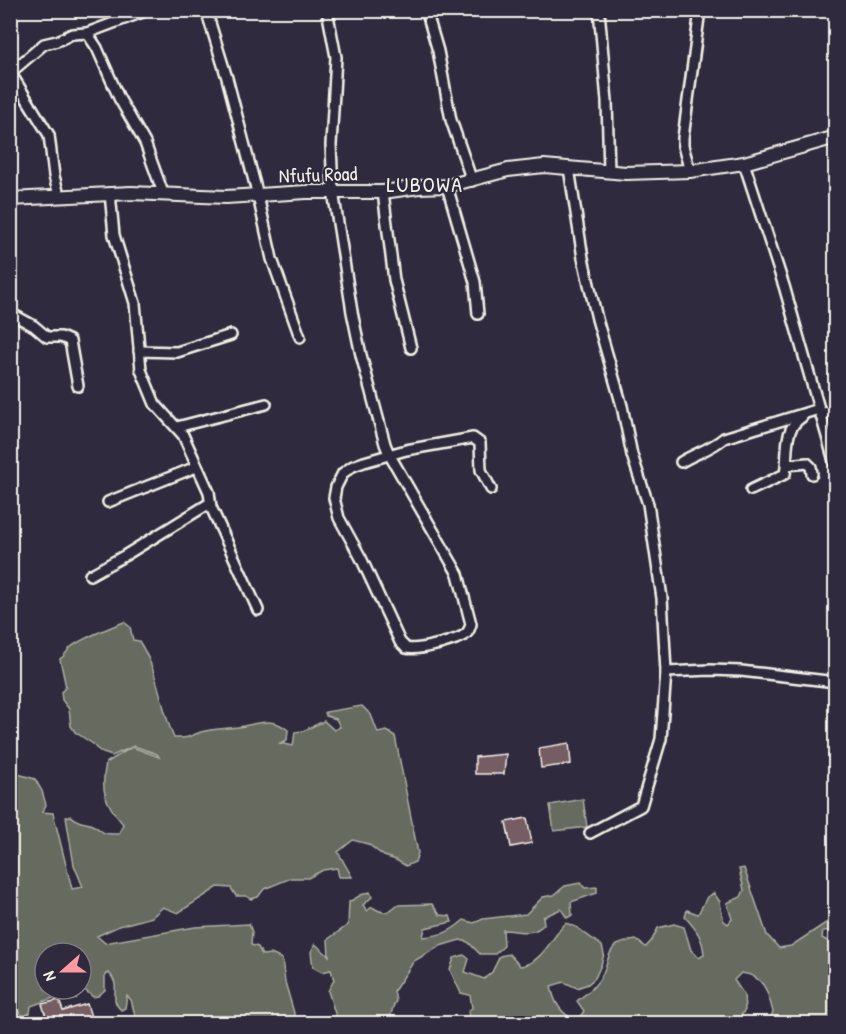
<svg xmlns="http://www.w3.org/2000/svg" width="846" height="1034" viewBox="0 0 846 1034" font-family="'Patrick Hand',sans-serif">
  <rect width="100%" height="100%" fill="#2f2a3d"/>
  <filter id="ink" filterUnits="userSpaceOnUse"><feTurbulence type="fractalNoise" baseFrequency=".0167" numOctaves="2"/><feDisplacementMap in="SourceGraphic" scale="12" xChannelSelector="R" yChannelSelector="G"/><feConvolveMatrix kernelMatrix="1 2 1 2 8 2 1 2 1" color-interpolation-filters="sRGB"/></filter>
  <g filter="url(#ink)">
    <g fill="#666b5e" stroke="#adaea3" stroke-width="1.5">
      <path d="M124,622L130,627L133,640L139,641C159,672 160,706 174,738C191,738 187,737 201,732C213,728 226,729 238,727C257,724 271,716 288,730L287,740L280,743L293,746L295,732L303,731L324,721L334,730L340,727L336,719L326,716L325,712L362,706L371,715L378,733L387,731L395,736L418,853L415,862L406,866L396,860L384,856L368,844L353,840L338,852L352,877H339L337,868L323,870L308,878H291L264,889L258,897L251,899L246,896H236L231,888L218,887L178,913L163,907L152,917L119,926L97,936L105,943L195,927L249,924L252,932L251,945L258,947L262,955L271,954L282,959L285,982L297,1023H137L131,1000L127,996L125,1008L121,1010C107,997 123,988 109,973L105,975V990L98,996L93,997L81,987V953H45V989H76L78,995L76,999L70,1001L64,996H59L31,1006L30,1013L24,1016L16,1010L11,1012V772L35,779L42,791L46,805L42,812L53,813L72,889L83,887L74,865L66,817L71,816C81,824 80,821 90,824C105,830 97,835 119,834L123,824C105,803 100,791 106,763L132,747L159,757L157,754L134,746L112,756L103,753L96,748L93,744L75,732L71,726L69,709L62,700L61,692L66,687L60,659C65,656 66,652 70,648C80,639 111,627 124,622Z"/>
      <path d="M583,799L587,827L554,831L550,805Z"/>
      <path d="M744,868L767,935L779,948L791,946L835,917V927L833,930L823,931L822,938L833,944L835,943V1023H768L773,1012C768,992 764,975 741,973L734,980L744,995L745,1010L736,1023H468H470L468,1011L472,1008L470,995L461,993L450,970L454,958L464,955L469,959L465,972L484,979L492,972L500,956L509,954L520,966C543,963 551,937 566,923L576,927L602,946L604,954L601,965L595,978L588,984L577,988L564,982L551,986C554,1003 561,1014 577,1021L584,1011L577,1001C587,993 597,986 603,973C612,951 607,944 636,940L646,947L652,940L658,928L674,924L684,927L691,950L699,958L704,955C703,938 696,929 685,917L687,910L698,914L707,897L714,893L720,902L723,920L728,924L732,919L727,903L741,897L744,890L739,869Z"/>
      <path d="M580,883L585,888L597,887V893L571,902L572,915L567,918L561,909L543,917L544,924C533,937 518,930 503,930L504,946L495,954H480L468,942L460,940L440,946L414,961L394,991L396,1001C391,1008 392,1018 387,1023H338L328,991L334,980L331,970L322,972L313,967L311,952L315,944L329,956L328,939L348,925L349,902L361,895L370,892L372,897L363,905L367,911L372,907C383,914 387,914 397,905L432,904L440,915L450,916L452,922L425,928L423,937C442,935 449,933 464,920L474,923L483,919L526,914L543,897L554,895L565,886Z"/>
    </g>
    <g fill="#755d64" stroke="#f4f1e8" stroke-width="1.5">
      <path d="M569,743L571,764L541,768L539,748Z"/>
      <path d="M506,754L504,774H475V757Z"/>
      <path d="M527,818L532,843L511,847L506,822Z"/>
      <path d="M59,1000L63,1011L87,1004L91,1017L76,1022V1023H48L42,1004Z"/>
    </g>
    <g fill="none" stroke-linecap="round" stroke-linejoin="round">
      <g stroke="#f4f1e8" stroke-width="14">
        <g id="minor">
          <path d="M206,10L227,78L258,196L272,259L300,337"/>
          <path d="M327,10L336,57L331,145L333,191L352,312L361,355L385,444L389,454L458,574L471,624C470,628 470,629 467,633C458,641 417,651 406,648L400,642L361,558L339,518L334,498L336,487L343,473L353,466L364,462L406,450L473,438L480,443L481,470L491,489"/>
          <path d="M426,10L438,51L451,120L472,181"/>
          <path d="M599,10L607,101L609,172"/>
          <path d="M87,33L148,10"/>
          <path d="M10,72L49,135L54,176L59,195"/>
          <path d="M11,72L44,44L57,41L72,34L87,33L97,48L119,98L145,143L163,193"/>
          <path d="M744,163L784,286L836,468"/>
          <path d="M569,168L583,258L597,319L622,406L632,455L648,504L662,598L666,672L661,739L641,806L590,833"/>
          <path d="M690,171L683,146V138L700,10"/>
          <path d="M447,186L475,282L478,314"/>
          <path d="M383,192L394,280L411,348"/>
          <path d="M110,193L114,235L135,303L141,370L155,404L183,435L209,492L211,507L258,610"/>
          <path d="M10,313L34,326L47,337H61L70,341L78,386"/>
          <path d="M139,351L177,352L231,335"/>
          <path d="M820,413L836,412"/>
          <path d="M177,427L266,404"/>
          <path d="M681,462C696,453 711,449 724,438L819,409"/>
          <path d="M787,465L807,463L811,467L812,474"/>
          <path d="M751,490L785,474C789,454 782,429 802,417"/>
          <path d="M108,502L196,467"/>
          <path d="M90,575L124,556L210,503"/>
          <path d="M666,672L710,670L741,671L836,682"/>
        </g>
      </g>
      <g stroke="#f4f1e8" stroke-width="16">
        <path id="tertiary" d="M10,199L131,193L226,197L306,192H383L419,187L447,186L508,170L544,166L626,173L690,171L744,163L836,137"/>
      </g>
      <use href="#minor" stroke="#2f2a3d" stroke-width="9"/>
      <use href="#tertiary" stroke="#2f2a3d" stroke-width="12"/>
    </g>
  </g>
  <g text-anchor="middle" dominant-baseline="central" stroke-width="4.5" stroke-linejoin="round" paint-order="stroke">
    <g font-size="20" fill="#f4f1e8" stroke="#2f2a3d">
      <text transform="translate(318 174) rotate(-2)">Nfufu Road</text>
    </g>
    <g font-size="22" letter-spacing="1.5" fill="#f4f1e8" stroke="#2f2a3d">
      <text x="425" y="184">LUBOWA</text>
    </g>
  </g>
  <rect width="846" height="1034" fill="none" stroke="#2f2a3d" stroke-width="36"/>
  <rect x="18" y="18" width="810" height="998" fill="none" stroke="#f4f1e8" stroke-width="2" filter="url(#ink)"/>
  <g transform="translate(63 971) rotate(249)"><circle r="28" fill="#2f2a3d" stroke="#7e7a81" stroke-width="1.5"/>
  <path d="M0-4.5L10 22L0 15L-10 22Z" fill="#ff9aa2"/>
  <text y="-9" font-size="16" font-weight="bold" text-anchor="middle" fill="#f4f1e8">N</text>
  </g>
</svg>
